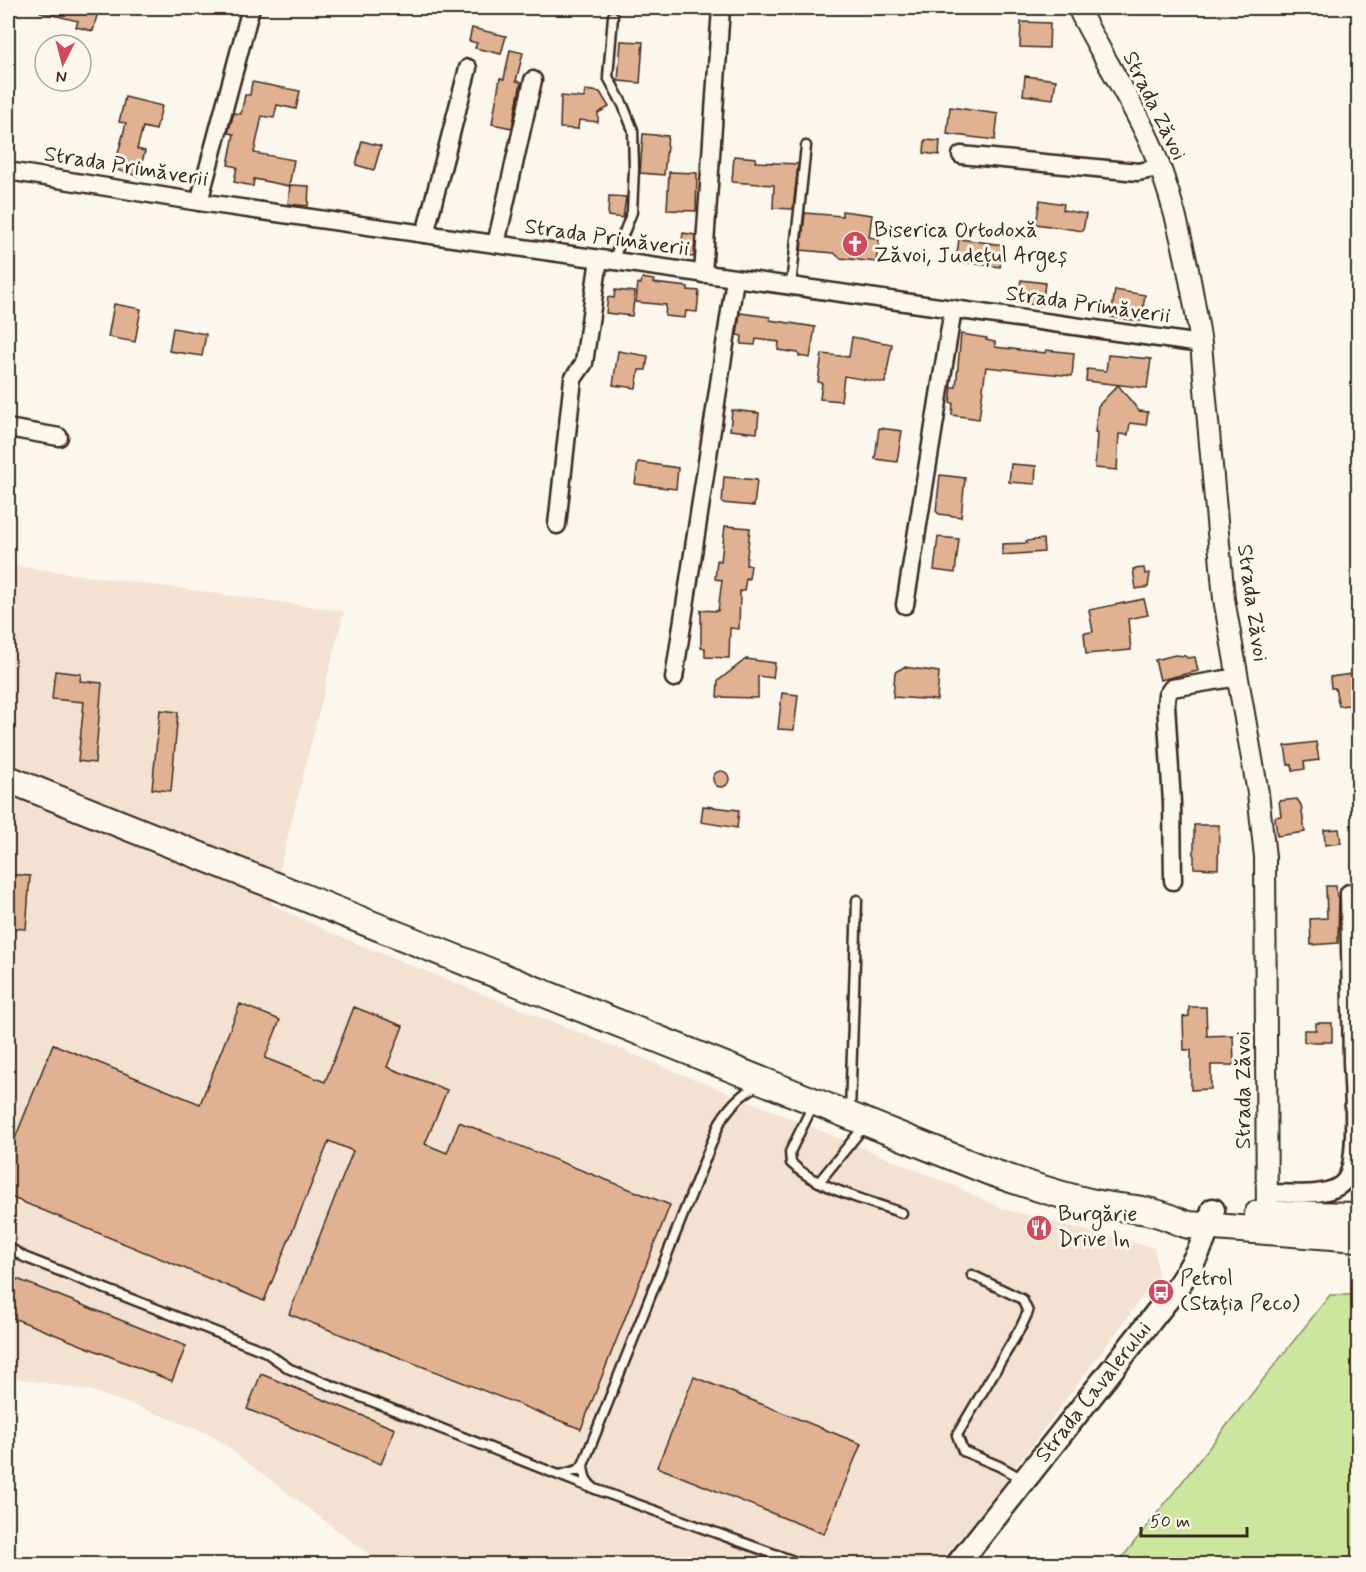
<svg xmlns="http://www.w3.org/2000/svg" width="1366" height="1572" viewBox="0 0 1366 1572" font-family="Mynerve,sans-serif">
  <rect width="100%" height="100%" fill="#fbf7ec"/>
  <filter id="ink" filterUnits="userSpaceOnUse"><feTurbulence type="fractalNoise" baseFrequency=".0167" numOctaves="2"/><feDisplacementMap in="SourceGraphic" scale="12" xChannelSelector="R" yChannelSelector="G"/><feConvolveMatrix kernelMatrix="1 2 1 2 8 2 1 2 1" color-interpolation-filters="sRGB"/></filter>
  <g filter="url(#ink)">
    <path fill="#f3e2d1" d="M8,565L344,611L271,904L336,935L759,1105L955,1186L1003,1209L1155,1248L1158,1276L997,1492L939,1564H382L211,1435L155,1413L92,1391L8,1377Z"/>
    <path fill="#cbe69d" stroke="#83885e" stroke-width="1.5" d="M1330,1295H1358V1564H1117Z"/>
    <g fill="#e1b292" stroke="#3b2a1e" stroke-width="1.5">
      <path d="M40,8H99L93,31L76,27L78,21L40,12Z"/>
      <path d="M1021,22L1050,23L1049,48L1020,47Z"/>
      <path d="M472,28L506,36L501,54L475,48L477,43L469,41Z"/>
      <path d="M621,41L643,42L640,83L618,81Z"/>
      <path d="M510,50L523,53L516,81L521,82L512,128L492,124L500,78L504,79Z"/>
      <path d="M1025,76L1056,80L1053,99L1023,95Z"/>
      <path d="M252,82L300,91L296,109L277,105L274,118L262,116L254,153L294,160L289,186L254,179L253,186L234,182L237,167L228,165L234,134L228,133L234,113L241,114L245,95H250Z"/>
      <path d="M585,90L600,92L609,107L598,113V122L579,120L578,129L560,128L561,96L584,98Z"/>
      <path d="M125,97L162,106L156,130L143,127L137,149L145,151L138,176L114,169L126,123L119,122Z"/>
      <path d="M950,107L998,114L995,140L947,134Z"/>
      <path d="M643,134L668,136L664,175L640,173Z"/>
      <path d="M925,140L940,141L939,155L924,153Z"/>
      <path d="M362,141L381,146L374,170L356,165Z"/>
      <path d="M734,156L756,158L755,162L798,164L793,209L773,208L774,185L732,182Z"/>
      <path d="M669,172L697,173L696,211L667,210Z"/>
      <path d="M290,185L309,186L308,206L288,204Z"/>
      <path d="M609,196L626,197L623,218L608,216Z"/>
      <path d="M1040,200L1064,204L1063,210L1086,214L1083,231L1036,224Z"/>
      <path d="M842,211L872,215L869,237L879,239L876,262L840,258L834,253L801,250L805,213L842,216Z"/>
      <path d="M683,233L695,235L694,257L680,256Z"/>
      <path d="M959,239L1003,245L1000,267L956,261Z"/>
      <path d="M642,278L654,280L653,283L688,287V290L699,291L697,312L686,311L685,318L665,316L666,305L636,302L638,283L641,284Z"/>
      <path d="M1021,280L1045,283L1042,306L1017,302Z"/>
      <path d="M615,290L635,292L632,316L606,313L608,297L614,298Z"/>
      <path d="M1115,290L1145,295L1141,321L1111,317Z"/>
      <path d="M114,304L141,309L135,342L108,337Z"/>
      <path d="M740,313L770,317V320L815,327L810,358L799,356L798,353L778,350L779,342L756,339L755,345L741,344L742,336L737,335Z"/>
      <path d="M173,328L206,334L202,356L169,351Z"/>
      <path d="M961,334L987,338L986,340L995,342V347L1045,353L1046,350L1074,353L1072,376L986,367L979,419L952,415L953,403H950L952,387H956Z"/>
      <path d="M852,337L892,344L885,383L844,376L841,401L820,399L822,383L818,382L822,354L849,357Z"/>
      <path d="M618,351L648,356L646,370H639L636,388L613,385Z"/>
      <path d="M1108,355L1151,359L1147,388L1086,381L1087,369L1106,371Z"/>
      <path d="M1118,385L1139,411L1148,412L1146,425L1130,423L1128,435L1119,434L1117,470L1095,468L1097,432H1095L1098,406Z"/>
      <path d="M732,410L759,413L757,433L730,430Z"/>
      <path d="M879,428L902,431L897,462L875,459Z"/>
      <path d="M638,462L678,468L676,489L635,484Z"/>
      <path d="M1011,464L1036,466L1035,484L1009,482Z"/>
      <path d="M940,475L965,478L961,517L939,514L936,511Z"/>
      <path d="M724,477L757,480L754,506L722,503Z"/>
      <path d="M725,526L750,528L746,565H751L749,579L746,578L744,591H740L739,629L730,628L729,658L705,657V648H701V610L718,611L722,580L715,579L717,560L721,561Z"/>
      <path d="M938,537L959,539L955,573L934,570Z"/>
      <path d="M1043,539L1044,552L1002,555V544L1027,543L1026,541Z"/>
      <path d="M1144,568L1145,574L1150,573L1148,587L1136,589L1133,569Z"/>
      <path d="M1144,599L1148,615L1128,619L1131,650L1086,654L1084,633L1093,632L1089,610Z"/>
      <path d="M1175,655L1185,656L1187,658L1195,657L1198,671L1160,680L1155,660Z"/>
      <path d="M746,659L775,663L773,678L758,676V698L717,697L718,681Z"/>
      <path d="M904,667L939,672L937,700L893,697L895,672Z"/>
      <path d="M55,671L81,674L80,681L102,683L95,763L78,761L84,702L52,699Z"/>
      <path d="M1359,673V704L1339,706L1335,688H1331L1330,677Z"/>
      <path d="M782,693L798,695L794,730L778,729Z"/>
      <path d="M160,710L178,712L171,791L152,789Z"/>
      <path d="M1316,742L1319,760L1304,762L1305,769L1293,771L1292,764L1288,765L1285,746Z"/>
      <circle cx="721" cy="779" r="8"/>
      <path d="M1297,799L1301,805L1305,832L1277,836L1275,817L1281,816L1279,801Z"/>
      <path d="M703,806L739,810L737,828L701,822Z"/>
      <path d="M1194,825H1219L1218,869L1194,868Z"/>
      <path d="M1339,829L1341,843L1325,845L1324,830Z"/>
      <path d="M8,874L30,876L26,929L8,928Z"/>
      <path d="M1326,886H1336L1337,896H1339L1338,943L1311,945L1310,919L1327,918Z"/>
      <path d="M240,1004L280,1020L265,1058L325,1082L354,1007L403,1026L387,1067L447,1090L425,1144L447,1153L459,1122L670,1205L581,1429L289,1314L353,1151L329,1141L264,1301L8,1196V1156L53,1044L200,1104Z"/>
      <path d="M1189,1007H1206L1207,1036L1233,1035L1234,1065H1211V1089L1191,1090V1050H1184L1183,1017L1189,1016Z"/>
      <path d="M1316,1023H1332V1042H1304V1030H1316Z"/>
      <path d="M17,1279L186,1346L172,1381L8,1316V1303Z"/>
      <path d="M261,1374L395,1429L381,1464L247,1409Z"/>
      <path d="M694,1377L861,1444L824,1534L657,1467Z"/>
    </g>
    <g fill="none" stroke-linecap="round" stroke-linejoin="round">
      <g stroke="#3b2a1e" stroke-width="13">
        <g id="service">
          <path d="M613,261L632,212L634,169L633,130L623,105L608,77L613,16"/>
          <path d="M791,286L806,146"/>
          <path d="M760,1085C742,1092 730,1106 720,1122L583,1465C584,1477 586,1482 595,1489L802,1564"/>
          <path d="M813,1105L790,1152L791,1163C816,1188 869,1201 902,1213"/>
          <path d="M850,1112L857,900"/>
          <path d="M819,1182L866,1124"/>
          <path d="M8,1247L24,1257L264,1351L290,1369L589,1487"/>
          <path d="M972,1275L1022,1299L1028,1312L1021,1327L957,1435L963,1451L999,1466L1023,1479"/>
          <path d="M560,1475L578,1470L583,1465"/>
        </g>
      </g>
      <g stroke="#3b2a1e" stroke-width="21">
        <g id="minor">
          <path d="M961,155L1138,172L1159,168"/>
          <path d="M8,171L199,202L1201,344"/>
          <path d="M199,202L251,8"/>
          <path d="M425,234L468,68"/>
          <path d="M496,244L533,80"/>
          <path d="M703,274L721,8"/>
          <path d="M8,428L59,437"/>
          <path d="M557,525L573,379L584,363L599,259"/>
          <path d="M905,605L953,309"/>
          <path d="M674,678L735,279"/>
          <path d="M1173,881L1172,803L1166,704L1167,695L1172,688L1238,677"/>
          <path d="M1268,1193C1289,1193 1334,1199 1346,1179C1359,1159 1353,1088 1352,1062C1351,1006 1350,949 1349,893"/>
        </g>
      </g>
      <g stroke="#3b2a1e" stroke-width="24">
        <path id="tertiary" d="M1078,8C1101,55 1132,100 1153,149C1178,210 1191,279 1201,344L1224,599L1258,793L1265,857L1267,1227"/>
      </g>
      <g stroke="#3b2a1e" stroke-width="27">
        <g id="secondary">
          <path id="s1" d="M958,1564L1178,1286C1194,1262 1207,1239 1213,1210"/>
        </g>
      </g>
      <g stroke="#3b2a1e" stroke-width="30">
        <g id="primary">
          <path d="M8,779L988,1171C1025,1184 1061,1196 1099,1204C1119,1208 1140,1208 1159,1214C1169,1217 1178,1222 1189,1225L1358,1238"/>
          <path d="M1258,1214L1358,1216"/>
        </g>
      </g>
      <use href="#service" stroke="#fbf7ec" stroke-width="8"/>
      <use href="#minor" stroke="#fbf7ec" stroke-width="16"/>
      <use href="#tertiary" stroke="#fbf7ec" stroke-width="20"/>
      <use href="#secondary" stroke="#fbf7ec" stroke-width="22"/>
      <use href="#primary" stroke="#fbf7ec" stroke-width="26"/>
    </g>
  </g>
  <defs>
    <g id="church-disc" transform="scale(1.35)"><circle r="9.5" fill="#d1495b" stroke="#fbf7ec"/><path d="M-1.2-6h2.4v3.5h3.3v2.4h-3.3V6h-2.4V-.1h-3.3v-2.4h3.3Z" fill="#fff"/></g>
    <g id="restaurant-disc" transform="scale(1.35)"><circle r="9.5" fill="#d1495b" stroke="#fbf7ec"/><path d="M-5-6h1v4h1v-4h1v4h1v-4h1v5L-1.5 .5V6h-2V.5L-5-1ZM5-6V6H3V1.5H1.5Q1.5-4 5-6Z" fill="#fff"/></g>
    <g id="bus-disc" transform="scale(1.35)"><circle r="9.5" fill="#d1495b" stroke="#fbf7ec"/><path d="M-5-6H5V4H4V6H2V4H-2V6H-4V4H-5ZM-3.5-4V0h7V-4ZM-3.5 1.2v1.5H-2V1.2ZM2 1.2v1.5H3.5V1.2Z" fill="#fff"/></g>
  </defs>
  <g fill-rule="evenodd">
    <use href="#church-disc" x="855" y="244"/>
    <use href="#restaurant-disc" x="1039" y="1228"/>
    <use href="#bus-disc" x="1161" y="1292"/>
  </g>
  <g text-anchor="middle" dominant-baseline="central" stroke-width="6" stroke-linejoin="round" paint-order="stroke">
    <g font-size="22" fill="#3b2a1e" stroke="#fbf7ec">
      <text transform="translate(1154 106) rotate(64)">Strada Zăvoi</text>
      <text transform="translate(126 167) rotate(9)">Strada Primăverii</text>
      <text transform="translate(607 238) rotate(8)">Strada Primăverii</text>
      <text transform="translate(1088 305) rotate(8)">Strada Primăverii</text>
      <text transform="translate(1252 603) rotate(82)">Strada Zăvoi</text>
      <text transform="translate(1244 1090) rotate(-90)">Strada Zăvoi</text>
      <text stroke="none"><textPath href="#s1" startOffset="219">Strada Cavalerului</textPath></text>
    </g>
    <g font-size="22" fill="#3b2a1e" stroke="#fbf7ec" text-anchor="start">
      <text x="874" y="231">Biserica Ortodoxă<tspan x="874" dy="25">Zăvoi, Județul Argeș</tspan></text>
      <text x="1058" y="1215">Burgărie<tspan x="1058" dy="25">Drive In</tspan></text>
      <text x="1180" y="1279">Petrol<tspan x="1180" dy="25">(Stația Peco)</tspan></text>
    </g>
  </g>
  <rect width="1366" height="1572" fill="none" stroke="#fbf7ec" stroke-width="30"/>
  <rect x="15" y="15" width="1336" height="1542" fill="none" stroke="#3b2a1e" stroke-width="2" filter="url(#ink)"/>
  <g transform="translate(63 63) rotate(186)"><circle r="28" fill="#fbf7ec" stroke="#aea59a" stroke-width="1.5"/>
  <path d="M0-4.5L10 22L0 15L-10 22Z" fill="#d1495b"/>
  <text y="-9" font-size="16" font-weight="bold" text-anchor="middle" fill="#3b2a1e">N</text>
  </g>
  <path d="M1141 1527v9h106v-9" fill="none" stroke="#3b2a1e" stroke-width="3"/>
  <text x="1150" y="1527" font-size="18" fill="#3b2a1e" stroke="#fbf7ec" stroke-width="4.5" paint-order="stroke">50 m</text>
</svg>
